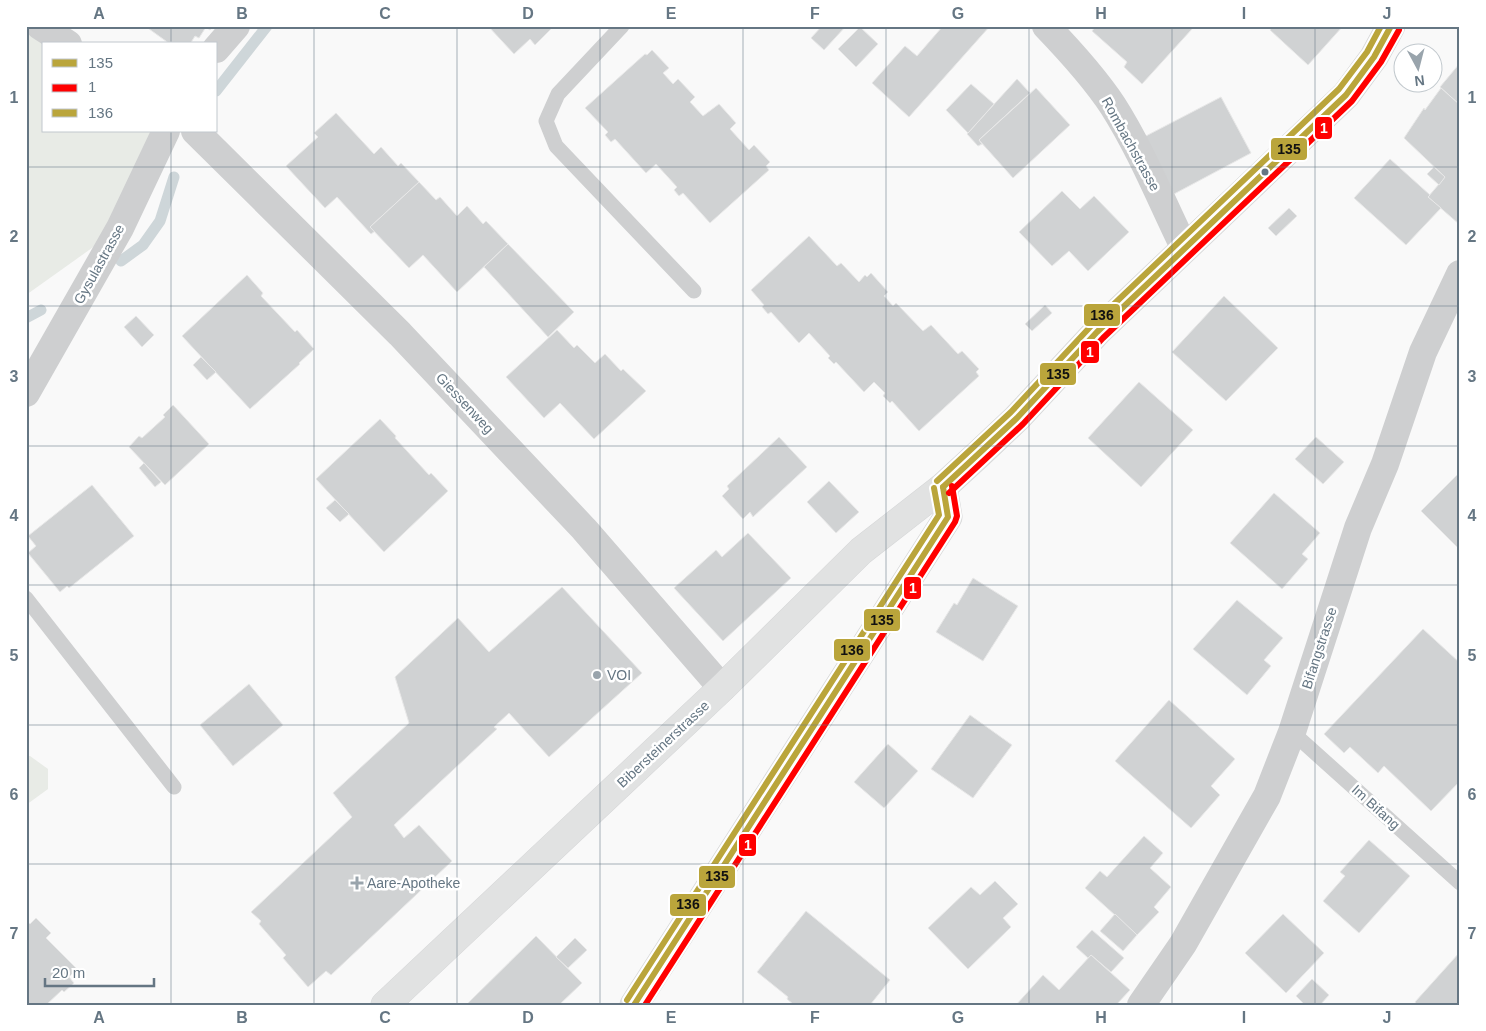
<svg xmlns="http://www.w3.org/2000/svg" width="1486" height="1031" viewBox="0 0 1486 1031" font-family="Arial,sans-serif">
  <rect width="100%" height="100%" fill="#f9f9f9"/>
  <g fill="#e8ebe6">
    <path d="M26,26H40L44,44V131H166L120,228L26,295Z"/>
    <path d="M26,756H30L48,769V789L26,805Z"/>
  </g>
  <g fill="none" stroke-linecap="round" stroke-linejoin="round">
    <g stroke="#ced6d9" stroke-width="11">
      <path d="M216,91L267,26"/>
      <path d="M121,261L143,245L160,221L174,177"/>
      <path d="M26,318L41,310"/>
    </g>
  </g>
  <g fill="#d0d2d3" stroke="#e8e8e8">
    <path d="M145,26H212L210,30L206,27L199,38L195,36L190,44H170Z"/>
    <path d="M488,26H554L535,45L530,39L514,54Z"/>
    <path d="M822,26H846L824,50L811,38Z"/>
    <path d="M943,26H990L909,117L872,83L905,46L917,56Z"/>
    <path d="M1096,26H1189L1192,29L1142,84L1124,67L1127,62L1092,31Z"/>
    <path d="M1273,26H1343L1308,65L1270,30Z"/>
    <path d="M860,27L878,44L856,67L838,49Z"/>
    <path d="M652,50L669,68L663,73L673,84L678,79L695,97L690,102L703,116L719,104L736,123L730,129L749,150L754,145L770,162L766,166L769,170L710,223L683,193L679,196L674,190L677,187L656,164L646,173L615,139L611,142L605,135L608,132L585,108L645,54L647,55Z"/>
    <path d="M1460,63V105L1440,87Z"/>
    <path d="M1017,79L1030,93L979,140L982,144L978,146L967,134Z"/>
    <path d="M971,84L994,104L968,133L946,110Z"/>
    <path d="M1036,88L1070,125L1013,178L979,140Z"/>
    <path d="M1441,88L1460,105L1459,224L1428,197L1445,177L1404,138L1424,108L1425,110Z"/>
    <path d="M1221,97L1251,153L1174,194L1144,137Z"/>
    <path d="M336,113L374,154L381,147L398,166L401,163L419,182L370,227L375,231L371,234L337,197L325,208L286,166L318,137L314,133Z"/>
    <path d="M1390,159L1430,195L1428,197L1441,208L1406,245L1354,198Z"/>
    <path d="M1434,167L1445,177L1439,185L1427,174Z"/>
    <path d="M419,182L436,200L440,197L457,216L467,206L483,224L486,221L508,244L457,292L423,255L409,268L370,227Z"/>
    <path d="M1062,191L1080,209L1094,196L1129,232L1088,271L1069,251L1052,266L1019,232Z"/>
    <path d="M1289,208L1297,216L1276,236L1268,228Z"/>
    <path d="M809,236L837,266L841,263L859,282L865,275L867,277L871,273L888,292L884,296L893,306L896,303L923,331L931,325L958,354L962,351L979,369L976,372L979,376L919,431L892,401L890,403L883,396L885,393L874,382L864,392L836,362L834,364L828,358L830,356L809,333L799,343L771,312L768,314L762,307L764,305L751,290Z"/>
    <path d="M508,244L574,312L548,337L484,267Z"/>
    <path d="M247,275L263,293L261,296L295,332L297,330L314,349L299,363L300,364L250,409L182,336Z"/>
    <path d="M1224,296L1278,348L1226,401L1172,352Z"/>
    <path d="M1045,305L1052,313L1032,331L1025,324Z"/>
    <path d="M136,316L154,335L142,347L124,327Z"/>
    <path d="M557,330L574,348L577,345L595,363L605,354L621,371L623,369L646,391L594,439L560,403L544,418L506,377Z"/>
    <path d="M201,357L216,372L207,380L193,365Z"/>
    <path d="M1139,382L1193,430L1141,487L1088,438Z"/>
    <path d="M173,405L209,444L165,485L129,447L139,436L142,438L165,417L163,415Z"/>
    <path d="M380,419L396,436L395,438L429,475L431,473L448,491L384,552L316,479Z"/>
    <path d="M779,437L807,467L753,517L750,512L743,519L722,496L729,489L727,486Z"/>
    <path d="M1316,437L1344,462L1323,484L1295,459Z"/>
    <path d="M144,463L161,482L155,487L139,468Z"/>
    <path d="M1460,472V550L1421,511Z"/>
    <path d="M829,481L859,512L836,533L807,502Z"/>
    <path d="M92,485L134,536L69,588L67,586L60,592L28,553L36,546L28,536Z"/>
    <path d="M1274,493L1320,533L1302,554L1308,559L1282,589L1230,543Z"/>
    <path d="M335,500L349,514L340,522L326,508Z"/>
    <path d="M748,533L791,578L723,641L674,588L716,550L722,557Z"/>
    <path d="M973,578L1018,606L983,661L936,632L954,603L957,605Z"/>
    <path d="M562,587L642,673L549,757L509,713L494,727L497,729L394,825L404,838L419,825L452,861L331,975L326,971L308,987L283,958L286,955L259,924L261,921L251,912L352,817L333,793L409,723L395,677L458,618L489,652Z"/>
    <path d="M1237,600L1283,638L1264,660L1271,666L1247,695L1193,649Z"/>
    <path d="M1423,629L1460,663V774L1458,776L1460,781L1431,811L1384,766L1378,773L1350,747L1344,753L1324,734Z"/>
    <path d="M249,684L283,725L233,766L200,725Z"/>
    <path d="M1169,700L1235,759L1211,786L1220,795L1191,828L1115,761Z"/>
    <path d="M970,715L1012,745L973,798L931,769Z"/>
    <path d="M888,744L918,771L884,808L854,782Z"/>
    <path d="M1144,836L1163,853L1150,868L1171,887L1154,907L1159,912L1137,935L1085,888L1100,871L1107,877Z"/>
    <path d="M1369,840L1410,876L1359,933L1323,901L1345,876L1340,872Z"/>
    <path d="M995,881L1018,904L1003,918L1011,927L968,969L928,928L971,887L980,895Z"/>
    <path d="M806,911L890,980L870,1005H794L787,999L788,997L757,972Z"/>
    <path d="M1115,914L1137,935L1123,951L1100,931Z"/>
    <path d="M1283,914L1324,953L1286,993L1245,953Z"/>
    <path d="M36,918L51,933L46,938L77,969L69,977L74,983L64,992L62,990L46,1005H26V920L30,924Z"/>
    <path d="M1092,930L1124,958L1111,972L1091,955L1088,958L1076,947Z"/>
    <path d="M536,936L582,983L559,1005H466Z"/>
    <path d="M575,938L587,950L568,968L556,957Z"/>
    <path d="M1460,952V1005H1417L1415,1002Z"/>
    <path d="M1091,955L1130,990L1116,1005H1016L1043,975L1059,990Z"/>
    <path d="M1312,979L1329,995L1320,1005H1305L1296,996Z"/>
  </g>
  <g fill="none" stroke-linecap="round" stroke-linejoin="round">
    <g stroke="#d5d6d7" stroke-width="29">
      <g id="secondary">
        <path d="M385,1005L722,688L861,551L943,487L980,453L1017,418L1097,332L1346,95L1374,57L1391,26"/>
        <path d="M634,1005L948,517L943,487"/>
      </g>
    </g>
    <g stroke="#cecfd0" stroke-width="15">
      <path d="M622,26L558,94L546,121L556,146L694,291"/>
      <path d="M26,598L174,787"/>
      <path d="M1292,732L1460,883"/>
    </g>
    <g stroke="#cecfd0" stroke-width="28">
      <path d="M40,26L68,44"/>
      <path d="M1046,26C1070,51 1094,77 1113,106C1141,150 1161,200 1184,247"/>
      <path d="M216,49L236,26"/>
      <path d="M195,131L400,334L584,529L722,688"/>
      <path d="M26,393L120,228L166,131"/>
      <path d="M1141,1005L1183,944L1267,796L1292,732L1358,528L1385,464L1423,352L1460,274"/>
    </g>
    <use href="#secondary" stroke="#e1e2e2" stroke-width="28"/>
    <g stroke="#fff" stroke-width="10">
      <g id="bus-1">
        <path d="M943,487L1017,418L1097,332L1346,95L1374,57L1391,26"/>
        <path d="M634,1005L948,517L943,487"/>
      </g>
    </g>
    <g stroke="#fff" stroke-width="10">
      <g id="bus-2">
        <path d="M949,493L1023,424L1103,338L1352,101L1381,62L1399,30"/>
        <path d="M645,1005L955,522L957,516L952,486"/>
      </g>
    </g>
    <g stroke="#fff" stroke-width="10">
      <g id="bus-3">
        <path d="M937,481L1011,412L1091,326L1339,89L1367,52L1381,26"/>
        <path d="M627,1000L939,515L934,488"/>
      </g>
    </g>
    <use href="#bus-1" stroke="#baa53b" stroke-width="6"/>
    <use href="#bus-2" stroke="#f00" stroke-width="6"/>
    <use href="#bus-3" stroke="#baa53b" stroke-width="6"/>
  </g>
  <path fill="none" stroke="#657683" stroke-width="1" stroke-opacity="0.55" d="M171,26V44M314,26V1005M457,26V1005M600,26V1005M743,26V1005M886,26V1005M1029,26V1005M1172,26V1005M1315,26V1005M171,131V1005M26,167H1460M26,306H1460M26,446H1460M26,585H1460M26,725H1460M26,864H1460"/>
  <circle fill="#657683" stroke="#fff" stroke-width="2" cx="1265" cy="172" r="4.5"/>
  <g fill="#99a4ac" stroke="#fff" stroke-width="2">
    <circle cx="597" cy="675" r="5"/>
    <path d="M354.5 875.5h5v5h5v5h-5v5h-5v-5h-5v-5h5z"/>
  </g>
  <g text-anchor="middle" dominant-baseline="central" stroke-width="5" stroke-linejoin="round" paint-order="stroke">
    <g font-size="14" fill="#657683" stroke="#fff">
      <text transform="translate(1131 144) rotate(61)">Rombachstrasse</text>
      <text transform="translate(99 264) rotate(-61)">Gysulastrasse</text>
      <text transform="translate(465 403) rotate(47)">Giessenweg</text>
      <text transform="translate(1319 648) rotate(-72)">Bifangstrasse</text>
      <text transform="translate(663 744) rotate(-43)">Bibersteinerstrasse</text>
      <text transform="translate(1376 807) rotate(42)">Im Bifang</text>
    </g>
    <g font-size="14" fill="#657683" stroke="#fff" text-anchor="start">
      <text x="607" y="675">VOI</text>
      <text x="367" y="883">Aare-Apotheke</text>
    </g>
  </g>
  <g stroke="#fff" stroke-width="2">
    <rect x="1314" y="116" width="19" height="24" rx="5" fill="#f00"/>
    <rect x="1270" y="137" width="38" height="24" rx="5" fill="#baa53b"/>
    <rect x="1083" y="303" width="38" height="24" rx="5" fill="#baa53b"/>
    <rect x="1080" y="340" width="20" height="24" rx="5" fill="#f00"/>
    <rect x="1039" y="362" width="38" height="24" rx="5" fill="#baa53b"/>
    <rect x="903" y="576" width="19" height="24" rx="5" fill="#f00"/>
    <rect x="863" y="608" width="38" height="24" rx="5" fill="#baa53b"/>
    <rect x="833" y="638" width="38" height="24" rx="5" fill="#baa53b"/>
    <rect x="738" y="833" width="19" height="24" rx="5" fill="#f00"/>
    <rect x="698" y="865" width="38" height="24" rx="5" fill="#baa53b"/>
    <rect x="669" y="893" width="38" height="24" rx="5" fill="#baa53b"/>
  </g>
  <g font-size="14" text-anchor="middle" font-weight="bold" fill="#fff">
    <text x="1324" y="133">1</text>
    <text x="1090" y="357">1</text>
    <text x="913" y="593">1</text>
    <text x="748" y="850">1</text>
  </g>
  <g font-size="14" text-anchor="middle" font-weight="bold" fill="#111">
    <text x="1289" y="154">135</text>
    <text x="1102" y="320">136</text>
    <text x="1058" y="379">135</text>
    <text x="882" y="625">135</text>
    <text x="852" y="655">136</text>
    <text x="717" y="881">135</text>
    <text x="688" y="909">136</text>
  </g>
  <rect width="1486" height="1031" fill="none" stroke="#ffffff" stroke-width="55"/>
  <rect x="42" y="42" width="175" height="90" fill="#ffffff" stroke="#c1c8cd"/>
  <rect x="52" y="59" width="25" height="8" fill="#baa53b" stroke="#c1c8cd"/>
  <text x="88" y="68" font-size="15" fill="#657683">135</text>
  <rect x="52" y="84" width="25" height="8" fill="#ff0000" stroke="#c1c8cd"/>
  <text x="88" y="92" font-size="15" fill="#657683">1</text>
  <rect x="52" y="109" width="25" height="8" fill="#baa53b" stroke="#c1c8cd"/>
  <text x="88" y="118" font-size="15" fill="#657683">136</text>
  <g transform="translate(1418 68) rotate(173)"><circle r="24" fill="#ffffff" stroke="#c1c8cd"/>
  <path d="M0-4L9 19L0 12L-9 19Z" fill="#99a4ac"/>
  <text y="-8" font-size="14" font-weight="bold" text-anchor="middle" fill="#657683">N</text>
  </g>
  <path d="M45 978v8h109v-8" fill="none" stroke="#657683" stroke-width="2.5"/>
  <text x="52" y="978" font-size="15" fill="#657683" stroke="#ffffff" stroke-width="4" paint-order="stroke">20 m</text>
  <rect x="28" y="28" width="1430" height="976" fill="none" stroke="#657683" stroke-width="2"/>
  <g font-size="16" text-anchor="middle" font-weight="bold" fill="#657683">
    <text x="99" y="19">A</text>
    <text x="242" y="19">B</text>
    <text x="385" y="19">C</text>
    <text x="528" y="19">D</text>
    <text x="671" y="19">E</text>
    <text x="815" y="19">F</text>
    <text x="958" y="19">G</text>
    <text x="1101" y="19">H</text>
    <text x="1244" y="19">I</text>
    <text x="1387" y="19">J</text>
    <text x="14" y="103">1</text>
    <text x="1472" y="103">1</text>
    <text x="14" y="242">2</text>
    <text x="1472" y="242">2</text>
    <text x="14" y="382">3</text>
    <text x="1472" y="382">3</text>
    <text x="14" y="521">4</text>
    <text x="1472" y="521">4</text>
    <text x="14" y="661">5</text>
    <text x="1472" y="661">5</text>
    <text x="14" y="800">6</text>
    <text x="1472" y="800">6</text>
    <text x="14" y="939">7</text>
    <text x="1472" y="939">7</text>
    <text x="99" y="1023">A</text>
    <text x="242" y="1023">B</text>
    <text x="385" y="1023">C</text>
    <text x="528" y="1023">D</text>
    <text x="671" y="1023">E</text>
    <text x="815" y="1023">F</text>
    <text x="958" y="1023">G</text>
    <text x="1101" y="1023">H</text>
    <text x="1244" y="1023">I</text>
    <text x="1387" y="1023">J</text>
  </g>
</svg>
